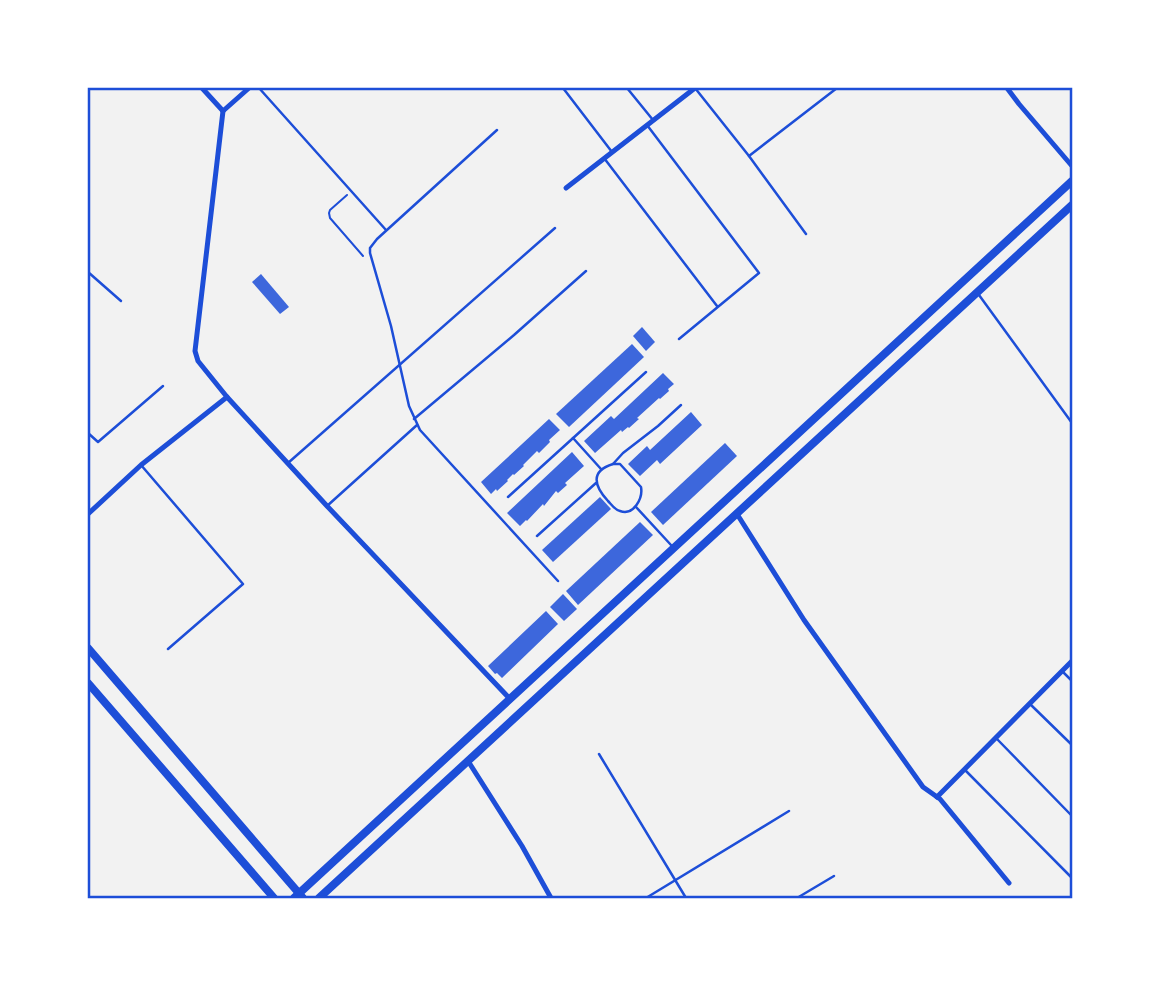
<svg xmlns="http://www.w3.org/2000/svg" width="1160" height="986" viewBox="0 0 1160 986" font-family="'Work Sans',sans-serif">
  <rect width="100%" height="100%" fill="#f2f2f2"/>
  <g fill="#3d67dc">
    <path d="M261,274L289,307L280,314L252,282Z"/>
    <path d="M642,327L655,342L646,351L633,336Z"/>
    <path d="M632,344L644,357L569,427L556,414Z"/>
    <path d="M663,373L674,384L668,389L669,391L660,399L659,398L637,418L639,419L629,428L628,427L622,432L621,430L595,453L584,441L611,416L614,419Z"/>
    <path d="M691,412L702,425L660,464L657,460L640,476L628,464L647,446L650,450Z"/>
    <path d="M549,419L560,430L549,440L550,442L539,453L537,451L523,465L524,466L514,475L513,474L507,480L508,481L497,491L496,489L491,494L481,482Z"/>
    <path d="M725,443L737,456L663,525L651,512Z"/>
    <path d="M572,452L584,466L565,483L567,485L558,493L556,491L544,506L543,504L527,521L526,520L520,526L507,513Z"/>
    <path d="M600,497L611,509L553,562L542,550Z"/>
    <path d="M640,522L653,535L578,605L566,591Z"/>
    <path d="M563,594L577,609L564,621L550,607Z"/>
    <path d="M546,611L558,624L502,678L497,673L495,674L488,666Z"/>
  </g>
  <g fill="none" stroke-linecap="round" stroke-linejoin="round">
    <path stroke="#1d4ed8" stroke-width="2" d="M347,195L330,210L329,213L330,218L363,256"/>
    <g stroke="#1d4ed8" stroke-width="2.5">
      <path d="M259,88L386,230"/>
      <path d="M563,88L612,152"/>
      <path d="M627,88L653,120"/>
      <path d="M695,88L749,156L806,234"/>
      <path d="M647,125L759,273L679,339"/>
      <path d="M497,130L377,239L370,248V253L391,326L409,406L420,430L558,581"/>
      <path d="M749,156L837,88"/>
      <path d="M604,158L717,306"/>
      <path d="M88,272L121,301"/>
      <path d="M979,295L1072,423"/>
      <path d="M414,419L514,335L586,271"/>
      <path d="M88,433L98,442L163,386"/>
      <path d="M573,438L601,469"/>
      <path d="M288,463L555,228"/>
      <path d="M613,464H620L641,487C643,498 634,516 620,511C615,510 611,504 608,501C594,486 590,471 613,464Z"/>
      <path d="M613,464L623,453L658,426L681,405"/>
      <path d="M141,465L243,584L168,649"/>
      <path d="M508,497L646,372"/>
      <path d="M327,506L417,425"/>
      <path d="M636,507L671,545"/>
      <path d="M537,536L596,483"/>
      <path d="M1062,671L1072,681"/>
      <path d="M1030,704L1072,745"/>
      <path d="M996,738L1072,816"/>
      <path d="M599,754L686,898"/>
      <path d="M965,770L1072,878"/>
      <path d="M646,898L789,811"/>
      <path d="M797,898L834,876"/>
    </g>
    <g stroke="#1d4ed8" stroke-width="5">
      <path d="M202,88L223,111"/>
      <path d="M1007,88L1019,104L1072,166"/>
      <path d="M223,111L195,351L198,361L227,397L327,506L510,699"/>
      <path d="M223,111L249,88"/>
      <path d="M566,188L695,88"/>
      <path d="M88,514L141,465L227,397"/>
      <path d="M737,514L804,620L923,787L940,799L1009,883"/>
      <path d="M468,761L522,846L551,898"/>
      <path d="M937,797L1072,661"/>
    </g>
    <g stroke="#1d4ed8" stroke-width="8">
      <path d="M88,648L303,898"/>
      <path d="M88,683L274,898"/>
      <path d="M294,898L1072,181"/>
      <path d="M319,898L1072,205"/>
    </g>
  </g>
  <rect width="1160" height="986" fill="none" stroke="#ffffff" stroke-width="178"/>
  <rect x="89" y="89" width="982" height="808" fill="none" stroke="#1d4ed8" stroke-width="2.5"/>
</svg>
